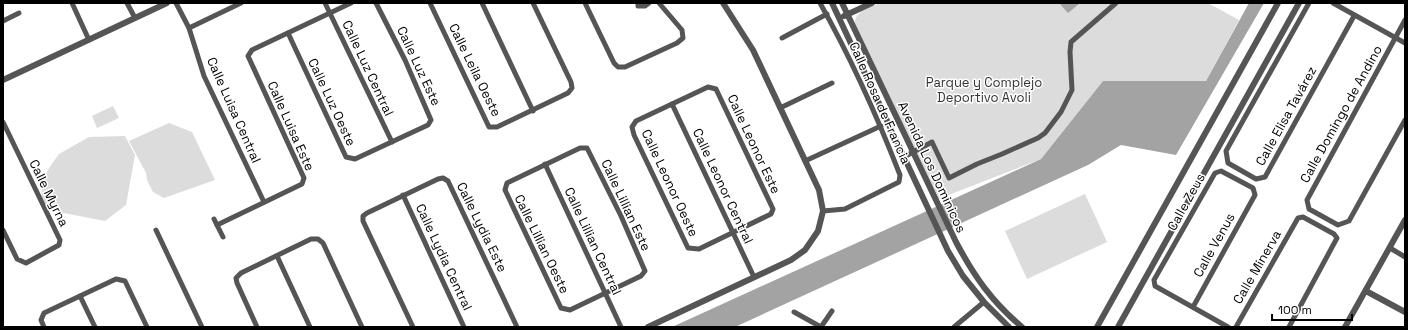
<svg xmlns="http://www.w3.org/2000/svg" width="1408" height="330" viewBox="0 0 1408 330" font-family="'Space Grotesk',sans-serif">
  <rect width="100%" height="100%" fill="#fff"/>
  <g fill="#dcdcdc">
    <path d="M879,3H1208L1239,20L1206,81H1103L1041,159L936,200L855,28C853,11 866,10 879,3Z"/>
    <path d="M113,106L119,118L97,128L92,116Z"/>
    <path d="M169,123L192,132L215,180L164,198L153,192L147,180L146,173L129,141Z"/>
    <path d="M125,136L135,155L126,205L105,221L48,210L41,198L42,190L44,177L51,165L59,154L89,137Z"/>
    <path d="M1085,194L1107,242L1027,279L1005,231Z"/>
  </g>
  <g fill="#a3a3a3">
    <path d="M1059,3H1080L1068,13Z"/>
    <path d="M1249,3H1264L1176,155L1121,145L1088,165L735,327H672L1041,159L1103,81H1206Z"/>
  </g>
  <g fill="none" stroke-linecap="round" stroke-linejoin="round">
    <g stroke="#555" stroke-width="5">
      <path d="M72,3L89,40"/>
      <path d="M127,3L135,18"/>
      <path d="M176,3L189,28L204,76L264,202"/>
      <path d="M325,3L392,142"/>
      <path d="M430,3L489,127H497L568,93L572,88L571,82L533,3"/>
      <path d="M482,3L533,111"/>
      <path d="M585,3L614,63L618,67H625L677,43L683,38L682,30L659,3"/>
      <path d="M638,3V6H645L649,3"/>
      <path d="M820,3C851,58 877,116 900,175L899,182L845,209L823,211"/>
      <path d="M1309,3L1226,151L1228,163L1256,179L1265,177L1354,16"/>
      <path d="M1333,3L1405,43"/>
      <path d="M1405,20L1307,200L1309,209L1338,225L1349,221L1405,120"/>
      <path d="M3,21L19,13"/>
      <path d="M189,28L241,3"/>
      <path d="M288,33L346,157L355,159L428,125L431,120L405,60L376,3"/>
      <path d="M782,38L827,14"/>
      <path d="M708,87L716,89L773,209L771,214L699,249L688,248L634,135L632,127L636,121Z"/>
      <path d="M672,104L754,277"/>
      <path d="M780,108L832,83"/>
      <path d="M3,122L60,240L59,245L26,263L17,259L3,230"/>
      <path d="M580,148H587L621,216L645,271L641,276L570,310L561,308L505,190L507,183Z"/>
      <path d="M904,157L932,142L949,178L977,164L1002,154L1038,138L1045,133L1061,112L1072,90L1070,52L1071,42L1116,3"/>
      <path d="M805,161L881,126"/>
      <path d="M545,164L621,327"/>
      <path d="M403,195L464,327"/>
      <path d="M214,219L223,237"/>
      <path d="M217,225L302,184L304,178L248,56L252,50L351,3"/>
      <path d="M156,230L202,327"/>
      <path d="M1390,248L1405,257"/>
      <path d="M277,256L310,327"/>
      <path d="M80,296L95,327"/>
      <path d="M1193,307L1255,195L1253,188L1221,171L1215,173L1154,280L1155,286L1228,327"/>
      <path d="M794,312L821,327"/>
      <path d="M44,327L41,320L44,313L116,279L125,281L147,327"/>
      <path d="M257,327L237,283L236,278L241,273L311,239H318L323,243L362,327"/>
      <path d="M413,327L363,221V216L367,213L438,179L443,178L448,181L517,327"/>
      <path d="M821,327L832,311"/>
      <path d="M954,327L984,302"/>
      <path d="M1236,327L1298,218L1303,217L1334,234L1337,238L1289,327"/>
    </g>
    <g stroke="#555" stroke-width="6">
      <path d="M832,3L948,251L963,276L984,302L1009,327"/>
      <path d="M842,3L956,242C974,276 992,302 1022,327"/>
      <path d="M844,16L872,3"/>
      <path d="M3,80L167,3"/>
      <path d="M1366,291L1405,312"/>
      <path d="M648,327L791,260L805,250L818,231L823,211L819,190L753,50L723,3"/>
      <path d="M1097,327L1278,3"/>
      <path d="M1118,327L1299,3"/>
      <path d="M1345,327L1405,220"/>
    </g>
  </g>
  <g text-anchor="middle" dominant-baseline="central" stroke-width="3" stroke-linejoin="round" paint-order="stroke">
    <g font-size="13" fill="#000" stroke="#fff">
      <text transform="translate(419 66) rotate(65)">Calle Luz Este</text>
      <text transform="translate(368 68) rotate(65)">Calle Luz Central</text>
      <text transform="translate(475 70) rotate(64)">Calle Leila Oeste</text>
      <text transform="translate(332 102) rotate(65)">Calle Luz Oeste</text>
      <text transform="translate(880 103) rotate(66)">Calle Rosa de Francia</text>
      <text transform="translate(234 110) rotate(66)">Calle Luisa Central</text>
      <text transform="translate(1341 114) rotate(-61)">Calle Domingo de Andino</text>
      <text transform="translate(1286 116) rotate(-61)">Calle Elisa Tavárez</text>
      <text transform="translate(291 126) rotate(66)">Calle Luisa Este</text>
      <text transform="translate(754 144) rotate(65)">Calle Leonor Este</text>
      <text transform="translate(932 167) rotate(65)">Avenida Los Dominicos</text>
      <text transform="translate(670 183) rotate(65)">Calle Leonor Oeste</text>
      <text transform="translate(723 186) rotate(65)">Calle Leonor Central</text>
      <text transform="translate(49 193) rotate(64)">Calle Myrna</text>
      <text transform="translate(1186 202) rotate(-61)">Calle Zeus</text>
      <text transform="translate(626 205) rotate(65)">Calle Lillian Este</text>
      <text transform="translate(482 227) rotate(64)">Calle Lydia Este</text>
      <text transform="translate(593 241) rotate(65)">Calle Lillian Central</text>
      <text transform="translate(542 244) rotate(64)">Calle Lillian Oeste</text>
      <text transform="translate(1214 245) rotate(-61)">Calle Venus</text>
      <text transform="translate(444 257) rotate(65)">Calle Lydia Central</text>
      <text transform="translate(1257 267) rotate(-60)">Calle Minerva</text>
    </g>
    <g font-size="13" fill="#333" stroke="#fff">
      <text x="984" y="82">Parque y Complejo<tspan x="984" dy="15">Deportivo Avoli</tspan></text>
    </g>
  </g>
  <rect width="1408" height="330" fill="none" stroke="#000000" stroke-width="8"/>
  <path d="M1272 314v6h80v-6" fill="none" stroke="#000000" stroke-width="2"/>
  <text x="1278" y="314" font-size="12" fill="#000000" stroke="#ffffff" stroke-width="3" paint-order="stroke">100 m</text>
</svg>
